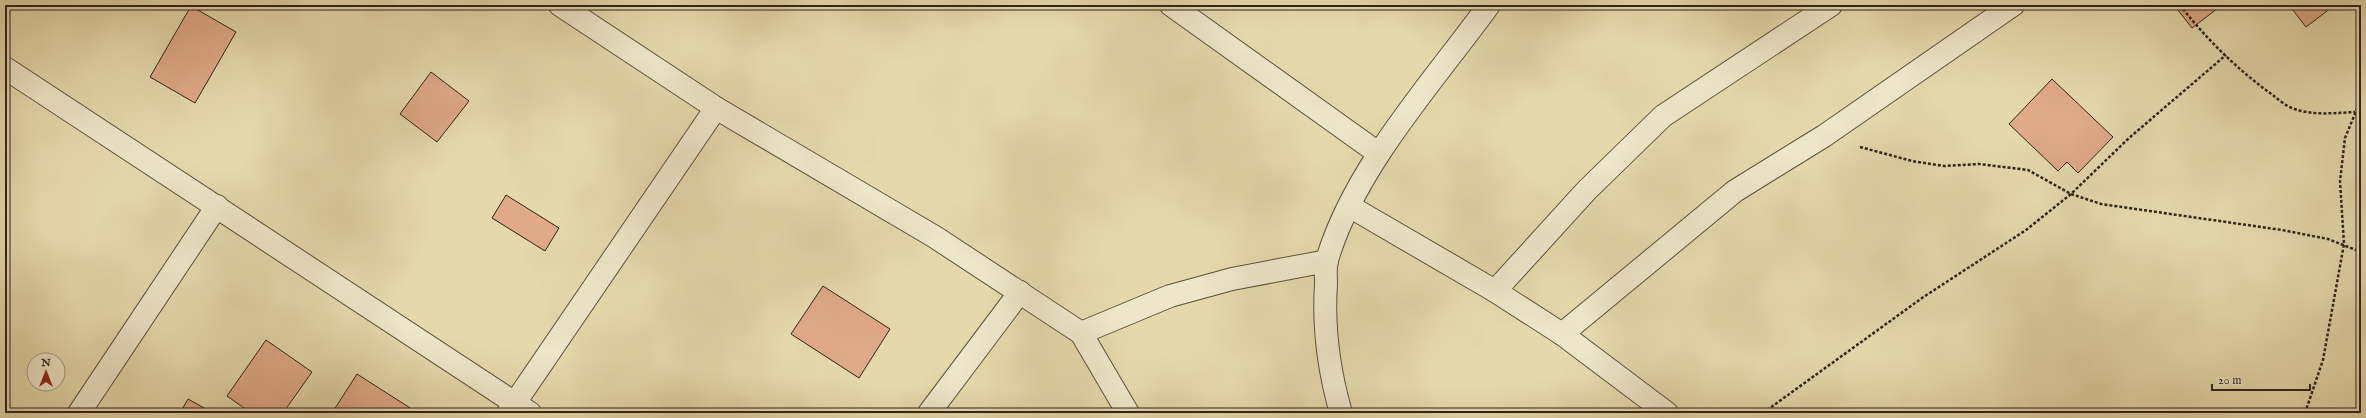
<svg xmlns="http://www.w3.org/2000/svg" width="2366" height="418" viewBox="0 0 2366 418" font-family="'IM FELL English',serif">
  <rect width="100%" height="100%" fill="#e5d9ac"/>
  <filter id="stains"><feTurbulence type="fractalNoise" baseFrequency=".005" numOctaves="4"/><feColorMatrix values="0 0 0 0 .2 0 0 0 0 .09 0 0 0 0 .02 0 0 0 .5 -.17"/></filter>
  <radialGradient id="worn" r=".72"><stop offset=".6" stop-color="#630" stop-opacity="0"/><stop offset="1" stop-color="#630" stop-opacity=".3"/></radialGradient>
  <g fill="#e0a988" stroke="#2d2419">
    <path d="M2174,5H2222L2192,28Z"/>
    <path d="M2289,5H2335L2306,27Z"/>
    <path d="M191,6L236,32L195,103L150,77Z"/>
    <path d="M431,72L469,101L437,142L400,114Z"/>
    <path d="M2052,79L2113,137L2078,173L2067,162L2058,171L2009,124Z"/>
    <path d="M506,195L559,228L545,251L492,218Z"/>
    <path d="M823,286L890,329L859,378L791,334Z"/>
    <path d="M266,340L312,372L283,413H251L227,396Z"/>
    <path d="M357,374L418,413H332Z"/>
    <path d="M188,399L213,413H180Z"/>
  </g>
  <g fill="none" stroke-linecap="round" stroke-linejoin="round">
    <g stroke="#5b513e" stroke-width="24">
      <g id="minor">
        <path d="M560,5L716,108L935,237L1081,333L1128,413"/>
        <path d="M1171,5L1378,153"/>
        <path d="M5,68L530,413"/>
        <path d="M1349,206L1495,291L1562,334L1667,413"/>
        <path d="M1495,291L1587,190L1663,116L1831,5"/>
        <path d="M1081,333L1170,296L1232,279L1327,261"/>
        <path d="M1562,334L1735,191L1824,136L2013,5"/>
        <path d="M79,413L217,206"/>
        <path d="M508,413L716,108"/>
        <path d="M929,413L1020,292"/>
        <path d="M1341,413C1329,371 1323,328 1326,284C1326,276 1325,267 1327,260C1354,168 1433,82 1489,5"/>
      </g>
    </g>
    <g stroke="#2d2419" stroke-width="2.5" stroke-dasharray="3 2" stroke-linecap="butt">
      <path d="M2180,5C2206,39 2239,71 2274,96C2279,100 2286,106 2292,108C2312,116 2334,113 2355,112"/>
      <path d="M1860,147L1912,161L1944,166L1979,164L2028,170L2071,194L2101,204L2282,230L2328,239L2361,252"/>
      <path d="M1763,413L1922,298L2026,230L2071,194L2129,138L2226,55"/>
      <path d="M2305,413L2323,360L2344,244L2340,181L2345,138L2361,99"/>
    </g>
    <use href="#minor" stroke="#eee6c9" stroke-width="22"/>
  </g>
  <rect width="2366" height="418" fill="none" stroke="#e5d9ac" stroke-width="20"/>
  <rect x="6" y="6" width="2354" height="406" fill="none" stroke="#2d2419" stroke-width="2"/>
  <rect x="10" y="10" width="2346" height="398" fill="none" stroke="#2d2419"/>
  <g transform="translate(46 372)"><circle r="19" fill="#eee6c9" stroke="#a19883"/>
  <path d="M0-3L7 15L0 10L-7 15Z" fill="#8f2418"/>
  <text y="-6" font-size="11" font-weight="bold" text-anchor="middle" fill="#2d2419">N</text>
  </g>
  <path d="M2212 384v6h98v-6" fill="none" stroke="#2d2419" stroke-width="2"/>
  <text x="2218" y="384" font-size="12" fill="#2d2419" stroke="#eee6c9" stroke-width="3" paint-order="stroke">20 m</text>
  <rect width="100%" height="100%" filter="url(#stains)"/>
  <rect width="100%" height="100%" fill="url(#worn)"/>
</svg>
